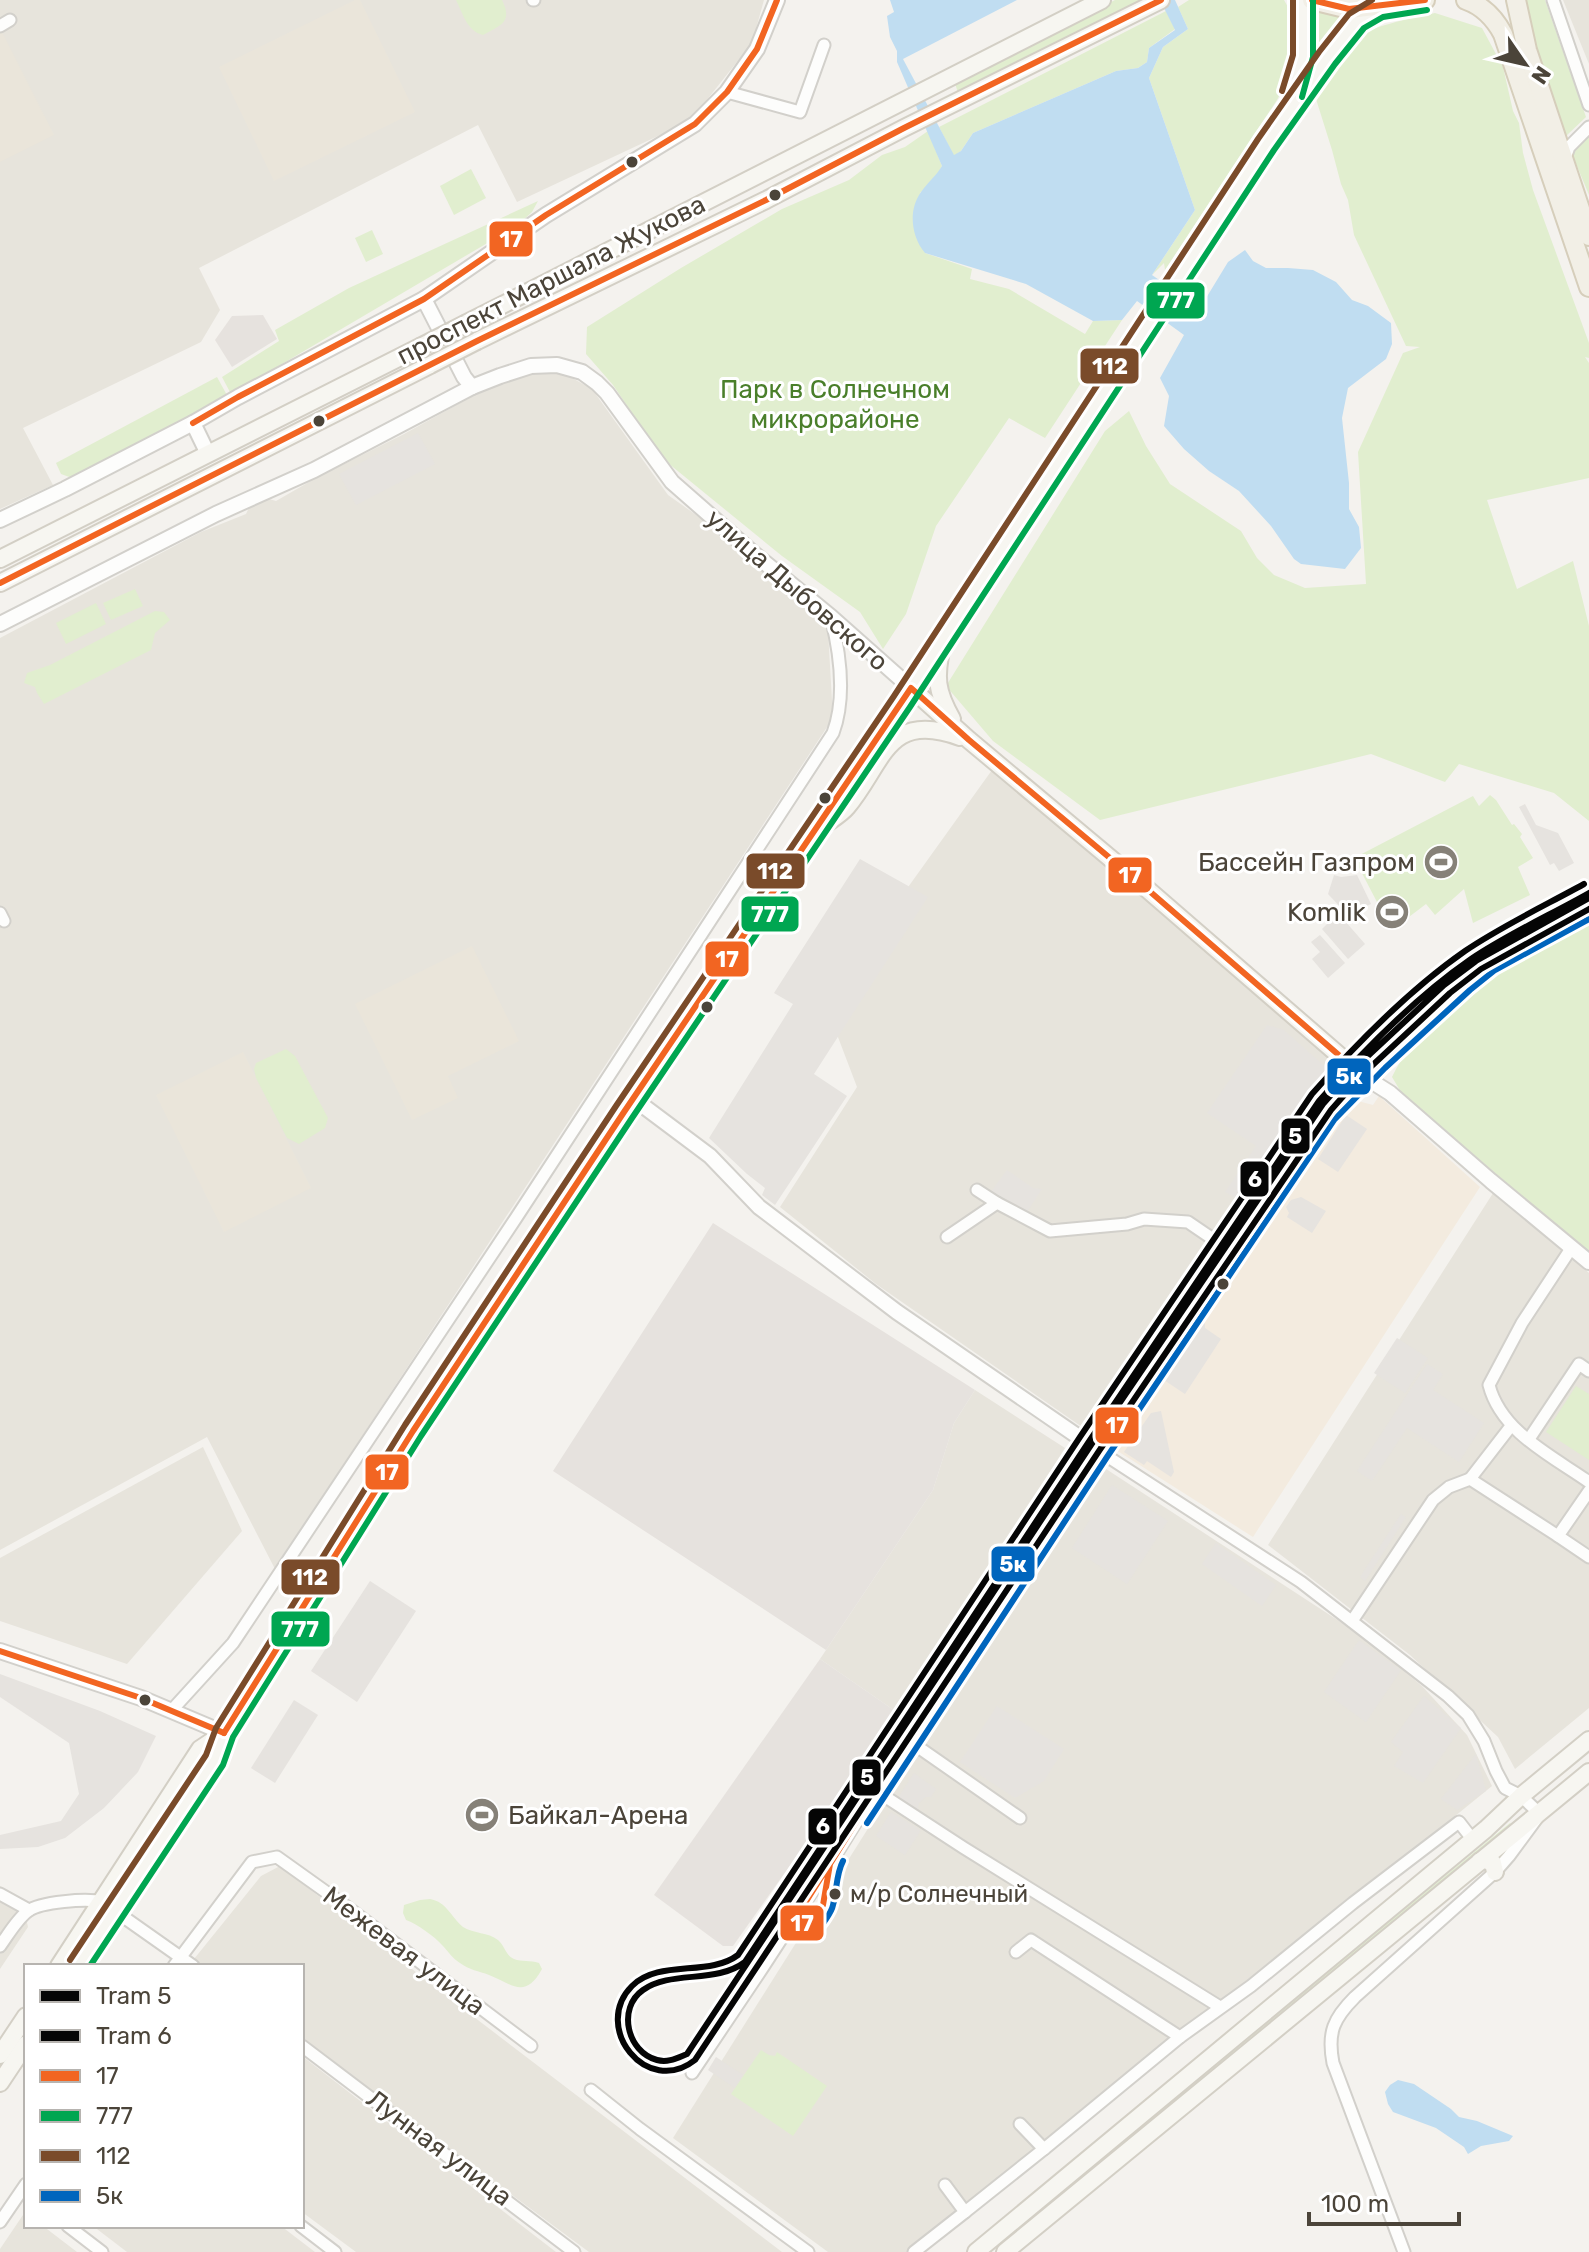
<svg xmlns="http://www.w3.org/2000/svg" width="1589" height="2252" viewBox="0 0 1589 2252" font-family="Rubik,sans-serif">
  <rect width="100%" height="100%" fill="#f4f2ee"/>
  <g fill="#e7e4dc">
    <path d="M0,0H764L752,43L690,121L517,202L478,125L199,268L220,310L201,342L23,428L53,485L0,509Z"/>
    <path d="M1563,0H1589V64Z"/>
    <path d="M542,358L563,373L592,389L668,495L747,551L795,591L828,631L833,718L275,1569L207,1437L0,1550V638L201,532L246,514L255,495L276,501L316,478L404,434Z"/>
    <path d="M992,770L1340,1063L1085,1429L876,1284L780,1207L857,1087L825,1003Z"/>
    <path d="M1495,1190L1589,1273V1708L1515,1769L1498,1737L1410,1655L1268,1545Z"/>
    <path d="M975,1390L1065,1448L898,1713L820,1659L933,1490L954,1423Z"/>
    <path d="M203,1447L242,1531L127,1664L0,1621V1558Z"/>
    <path d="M1103,1467L1359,1634L1422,1686L1467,1735L1492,1786L920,2252H828L673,2138L920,1746Z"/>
    <path d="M280,1866L453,2001L782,2252H589L302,2039V1966H203L194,1959L261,1876Z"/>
    <path d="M0,1886L22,1901L28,1927L0,1969Z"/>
    <path d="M302,2056L556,2252H356L302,2212Z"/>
    <path d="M25,2212L26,2226H43L77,2252H0V2249Z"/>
    <path d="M93,2226H281L315,2252H127Z"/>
  </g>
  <path fill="#f3ebdf" d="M1379,1096L1480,1187L1253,1537L1116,1450L1352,1105L1358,1101L1373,1105Z"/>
  <g fill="#e6e2de">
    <path d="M263,315L277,339L232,367L215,340L232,316Z"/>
    <path d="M713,1223L975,1390L954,1423L933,1490L826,1650L553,1471Z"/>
    <path d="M820,1659L898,1713L733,1946H723L654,1895Z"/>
  </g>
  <g fill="#eae5da">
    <path d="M355,0H360L415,112L274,181L219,67Z"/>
    <path d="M0,28L54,135L0,162Z"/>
    <path d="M472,946L519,1041L448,1076L458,1098L412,1120L355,1004Z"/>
    <path d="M243,1052L311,1188L224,1232L156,1095Z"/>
  </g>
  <g fill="#e1eecf">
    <path d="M456,0H502C513,22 501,25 483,35C467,31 463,14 456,0Z"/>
    <path d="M1115,0H1143L958,93L955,83Z"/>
    <path d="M1189,0H1284L1293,16L1296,37L1295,66L1277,100L1165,270L1164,263L1152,275L1195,210L1149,78L1163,47L1188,29L1178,7Z"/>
    <path d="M1525,0H1545L1586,117L1565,137L1538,56Z"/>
    <path d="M1314,10L1344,16L1315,55Z"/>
    <path d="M1166,11L1175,29L1149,48L1147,62L1138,68L1116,71L973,133L961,151L954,156L939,127Z"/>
    <path d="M1435,13L1482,28L1503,67L1513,111L1519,123L1523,153L1533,190L1589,343V358L1585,357L1589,363V478L1487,500L1517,589L1573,561L1589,626V821L1554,793L1459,764L1445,782L1371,754L1100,820L993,741L946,686L1105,431L1129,411L1146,446L1170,484L1241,531L1257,558L1274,575L1305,588L1366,584L1358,452L1403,353L1420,347L1406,346L1354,235L1348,200L1341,184L1332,150L1316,99C1326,80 1336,56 1352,39C1361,29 1419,16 1435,13Z"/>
    <path d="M928,131L942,166L936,177L920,193L925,253L972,269L970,279L1009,289L1085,334L1093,321L1122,320L1045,438L1009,418L936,526L906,614L883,649L860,612L782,556L663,459L613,385L586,354L587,327L681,268L782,209L849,180L882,155L905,147Z"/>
    <path d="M1587,131L1589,135V195L1570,149Z"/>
    <path d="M471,169L486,198L454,215L440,186Z"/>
    <path d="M538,201L532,212L518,225L231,394L222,377L279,341L275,330L349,288Z"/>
    <path d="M372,230L383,254L366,262L355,238Z"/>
    <path d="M217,377L228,397L72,478L61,474L56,463Z"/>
    <path d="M135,589L143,606L111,620L103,603Z"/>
    <path d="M96,603L106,624L66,644L56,623Z"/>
    <path d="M155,611L164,612L170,620L155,633L151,650L44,704L37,693L35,687L24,683L27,673L50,665Z"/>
    <path d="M1490,795L1496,800L1512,825L1514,824L1522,834L1520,837L1533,858L1518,867L1530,895L1473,923L1464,889L1435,915L1426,904L1401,923L1385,904L1389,901L1388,898L1377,902L1354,858L1473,796L1479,806Z"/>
    <path d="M1589,921V1254L1401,1092L1392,1077C1424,1009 1524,956 1589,921Z"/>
    <path d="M286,1049L295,1056L328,1118L325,1128L299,1144L287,1138L256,1078L254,1069L256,1063Z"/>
    <path d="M1576,1386L1589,1394V1460L1546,1432Z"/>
    <path d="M1510,1823L1513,1826L1020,2231L1018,2225Z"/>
    <path d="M430,1899C447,1902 451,1917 463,1927C474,1934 488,1932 498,1940C505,1946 506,1956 514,1959C522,1962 530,1960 539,1963L542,1969C525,2000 512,1984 489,1975C479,1971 469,1970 460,1963C452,1958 448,1951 442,1945C434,1936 417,1924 406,1920L403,1913L404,1905L420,1900Z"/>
    <path d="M761,2050L769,2055L775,2056L777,2052L827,2086L793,2136L731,2094Z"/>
  </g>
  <g fill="#e6e3df">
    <path d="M418,433L435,464L356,505L339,474Z"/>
    <path d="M1525,804L1536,825L1558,833L1574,863L1559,871L1554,863L1550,865L1519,807Z"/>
    <path d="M860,859L928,897L814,1074L847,1096L775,1205L762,1195L765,1188L747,1174L709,1138L793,1004L774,993Z"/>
    <path d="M1334,875L1341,877L1357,875L1371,904L1348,915L1328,894Z"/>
    <path d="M1331,905L1365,944L1348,959L1322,929L1330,921L1322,912Z"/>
    <path d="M1320,935L1345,963L1328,978L1312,959L1320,952L1311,942Z"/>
    <path d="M1267,1025L1284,1030L1331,1072L1245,1203L1225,1192L1256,1146L1207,1113Z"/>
    <path d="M1346,1115L1367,1129L1338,1172L1318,1159Z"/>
    <path d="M1007,1170L1033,1188L1042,1189L1025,1215L990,1193Z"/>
    <path d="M1301,1197L1326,1211L1312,1233L1287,1217L1289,1213L1286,1207L1291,1200Z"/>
    <path d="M1199,1320L1205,1324V1328L1221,1339L1185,1394L1161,1378Z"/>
    <path d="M1397,1338L1428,1358L1405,1393L1374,1373Z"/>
    <path d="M1427,1364L1443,1374L1433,1390L1484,1423L1459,1462L1407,1428L1372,1481L1357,1471Z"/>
    <path d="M1161,1411L1174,1472L1171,1477L1147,1461L1144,1465L1124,1452L1151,1413Z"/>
    <path d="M1112,1485L1168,1521L1127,1584L1072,1548Z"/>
    <path d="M1401,1514L1406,1517L1365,1581L1360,1577Z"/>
    <path d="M1216,1543L1276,1585L1262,1606L1202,1564Z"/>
    <path d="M370,1581L416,1611L357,1702L311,1671Z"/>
    <path d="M1359,1640L1401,1670L1366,1722L1324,1692Z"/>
    <path d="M0,1674L100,1711L156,1736L138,1772L104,1808L65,1838L38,1847L0,1849V1835L61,1821L79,1794L69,1743L0,1697Z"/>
    <path d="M1424,1696L1461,1728L1423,1783L1394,1766L1403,1752L1391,1742Z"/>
    <path d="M294,1700L318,1715L275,1783L251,1768Z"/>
    <path d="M997,1706L1064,1749L1044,1781L1015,1798L960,1762Z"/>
    <path d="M1476,1754L1486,1791L1457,1810L1441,1799Z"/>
    <path d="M914,1773L936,1789L931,1797H926L919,1803L918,1807L920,1813L898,1798Z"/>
    <path d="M891,1812L921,1830L905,1855L876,1836Z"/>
    <path d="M716,2057L743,2075L735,2088L708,2070Z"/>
  </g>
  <g fill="#c0ddf1">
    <path d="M890,0H1017L903,59L954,155L961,151L973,133L1116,71L1138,68L1147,62L1149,48L1175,30L1160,0H1175L1188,29L1163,47L1149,78L1195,210L1152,275L1200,308L1228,262L1245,250L1253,261L1266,268H1288L1313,270L1336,282L1352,300L1368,306L1391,323L1392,344L1386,359L1348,388L1342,418L1349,483V509L1359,527L1361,548L1345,569L1301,564L1294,559L1271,526L1239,491L1209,471L1184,449L1164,426L1169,396L1160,378L1184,335L1137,301L1122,320L1093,321L1026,284L925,253C911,236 908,210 921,192C928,182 936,176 942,166L897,62V51L890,37L887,16L894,12Z"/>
    <path d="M1398,2080L1414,2084L1451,2109L1459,2117L1477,2121L1513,2136L1509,2141L1481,2146L1468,2154L1464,2147L1436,2128L1393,2112L1388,2104L1385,2092L1390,2085Z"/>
  </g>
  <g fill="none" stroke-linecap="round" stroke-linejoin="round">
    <g stroke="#d2d0cb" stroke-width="15">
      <g id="minor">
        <path d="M533,0H534"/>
        <path d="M1553,0L1589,105"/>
        <path d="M0,26L10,20"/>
        <path d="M727,92L800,112L824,45"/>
        <path d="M1564,161L1569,147L1589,127"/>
        <path d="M0,913L4,921"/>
        <path d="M977,1190L997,1203"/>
        <path d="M947,1237L997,1203L1050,1231L1127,1224L1144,1219L1188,1222L1232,1252"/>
        <path d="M1572,1247L1522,1323L1489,1385C1501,1432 1552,1456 1589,1482"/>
        <path d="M1511,1426L1470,1479L1558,1536"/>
        <path d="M1529,1439L1579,1364L1589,1371"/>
        <path d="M1589,1491L1558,1536L1589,1557"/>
        <path d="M1352,1621L1433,1500L1449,1487L1470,1479"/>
        <path d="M172,1710L233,1643L516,1218L833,733C846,698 840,653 831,617"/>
        <path d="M908,1740L1020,1818"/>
        <path d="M875,1790L964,1848L1220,2007"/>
        <path d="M0,1894L29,1910"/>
        <path d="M115,1911L193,1966"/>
        <path d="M0,1946C8,1935 17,1919 28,1911C40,1902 87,1898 102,1902"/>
        <path d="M1016,1952L1031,1940L1180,2037L1251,1986L1353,1903L1459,1822L1473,1840"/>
        <path d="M174,1966L252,1862L277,1857L347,1907L531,2046"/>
        <path d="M302,2046L574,2252"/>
        <path d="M692,2073L763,1967L830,1864L881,1782L1099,1451L1301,1582L1448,1696L1468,1715L1484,1741L1496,1771L1505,1788L1521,1796L1540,1814L1509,1856L1495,1872L1355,1997C1334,2018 1327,2032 1333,2063L1404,2252"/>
        <path d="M591,2090L640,2129L808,2252"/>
        <path d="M1044,2149L1180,2037"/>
        <path d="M965,2212L1044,2149L1020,2124"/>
        <path d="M0,2222L26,2184"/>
        <path d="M68,2226L102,2252"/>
        <path d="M301,2226L335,2252"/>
        <path d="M914,2252L965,2212L945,2185"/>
      </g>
    </g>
    <g stroke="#d2d0cb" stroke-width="18">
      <g id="tertiary">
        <path d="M424,299L464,377L472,387"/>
        <path d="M193,423L208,454"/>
        <path d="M0,520L65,489L193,423L238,397L424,299L546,215L695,124L727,92L757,49L777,0"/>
        <path d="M0,624L216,514L314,470L472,387L500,376L531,366L557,365L582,372L597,383L607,393L672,482L753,553L831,617L911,688"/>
        <path d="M634,1099L710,1156L759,1207L897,1312L1099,1451L1326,1114L1363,1076L1390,1093L1491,1181L1589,1262"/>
        <path d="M0,1651L141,1698L224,1733"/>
      </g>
    </g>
    <g stroke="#d3cfc5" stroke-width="20">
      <g id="secondary">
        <path d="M1290,100L1303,56V0"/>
        <path d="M467,323L1102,0"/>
        <path d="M477,341L766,200L904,128L1161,0"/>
        <path d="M0,559L420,347"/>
        <path d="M0,583L430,365"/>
        <path d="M942,646C935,677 936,691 952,719"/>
        <path d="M911,688L969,740L1147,889L1363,1076L1441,1001L1490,962L1589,908"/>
        <path d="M827,823C834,818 842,813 847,807C884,763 886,710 960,737"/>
        <path d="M1480,1861L1485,1860L1493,1863L1495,1872"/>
        <path d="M59,1966L200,1749L224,1733"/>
        <path d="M78,1966L215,1759L224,1733L413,1431L624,1112L902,702L1266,144L1351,26L1361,16L1378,7"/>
        <path d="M0,2055L26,2016"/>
        <path d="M0,2083L26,2044"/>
        <path d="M976,2252L1486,1829L1521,1796L1589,1740"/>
        <path d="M1005,2252L1589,1772"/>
      </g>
    </g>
    <g stroke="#d6cebb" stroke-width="22">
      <g id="primary">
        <path d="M1312,0L1349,9L1425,0"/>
        <path d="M1466,0C1483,6 1495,19 1503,34L1589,287"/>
        <path d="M1516,0L1527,50L1589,236"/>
      </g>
    </g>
    <use href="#minor" stroke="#fdfdfc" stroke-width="11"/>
    <use href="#tertiary" stroke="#fdfdfc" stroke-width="14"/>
    <use href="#secondary" stroke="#f7f6f1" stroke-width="16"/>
    <use href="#primary" stroke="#f2efe6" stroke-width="18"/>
    <path stroke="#dbdbda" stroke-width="2" d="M697,2039L714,2022L784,1916L786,1905"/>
    <g stroke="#d3cfc5" stroke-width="20" stroke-linecap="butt">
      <g id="secondary-bridge">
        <path d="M420,347L467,323"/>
        <path d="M430,365L477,341"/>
      </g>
    </g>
    <use href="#secondary-bridge" stroke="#f7f6f1" stroke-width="16"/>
    <g stroke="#fff" stroke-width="12">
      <g id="bus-1">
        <path d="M1312,0L1349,9L1425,0"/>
        <path d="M193,423L238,397L424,299L546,215L695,124L727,92L757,49L777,0"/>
        <path d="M0,583L477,341L766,200L904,128L1161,0"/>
        <path d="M0,1651L141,1698L224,1733"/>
        <path d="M224,1733L413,1431L624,1112L911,688L969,740L1147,889L1363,1076"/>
        <path d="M881,1782L830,1864L823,1905L810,1924H803L795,1919Z"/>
        <path d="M881,1782L1284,1174L1326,1114L1363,1076"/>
      </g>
    </g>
    <g stroke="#fff" stroke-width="12">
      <g id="bus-2">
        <path d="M1302,97L1313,57V0"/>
        <path d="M90,1966L223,1765L233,1737L421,1436L632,1118L910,707L1274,150L1335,64L1364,28L1383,17L1427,10"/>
      </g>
    </g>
    <g stroke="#fff" stroke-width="12">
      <g id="bus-3">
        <path d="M1282,91L1293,55V0"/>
        <path d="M70,1960L206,1755L216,1728L405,1425L616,1106L894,696L1258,139L1319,52L1349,14L1372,0"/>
      </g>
    </g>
    <g stroke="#fff" stroke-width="12">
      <g id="bus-4">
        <path d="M850,1812L1091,1445L1318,1108L1371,1054L1458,974L1485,953L1584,899"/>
        <path d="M867,1823L1107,1457L1334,1120L1385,1068L1470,990L1495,970L1589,919"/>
        <path d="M826,1850L786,1915L787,1925C802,1937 812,1939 824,1922C828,1916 832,1911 833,1905C837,1890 836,1874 843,1861"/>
      </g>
    </g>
    <use href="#bus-1" stroke="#f26522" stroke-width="6"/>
    <use href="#bus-2" stroke="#00a651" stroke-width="6"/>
    <use href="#bus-3" stroke="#7a4b2a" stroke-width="6"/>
    <use href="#bus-4" stroke="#0065bd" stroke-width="6"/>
    <g stroke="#fff" stroke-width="12">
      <path id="tram-1" d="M1589,893C1550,915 1508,934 1471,959C1416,997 1363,1051 1319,1101L1088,1443L745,1962C716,1984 671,1970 643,1990C617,2008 627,2052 657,2060C668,2063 677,2058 687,2054L1091,1445L1323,1104L1355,1068L1444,985L1476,961L1589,898"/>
    </g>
    <g stroke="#fff" stroke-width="12">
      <path id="tram-2" d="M1584,884C1546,905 1500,927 1465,951C1409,990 1357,1043 1312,1094L1080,1437L738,1955C709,1977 659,1959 632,1986C591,2027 647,2098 695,2060L1099,1451L1331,1110L1362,1075L1450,993L1481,969L1589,909"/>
    </g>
    <use href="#tram-1" stroke="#050505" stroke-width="6"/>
    <use href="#tram-2" stroke="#050505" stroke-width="6"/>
  </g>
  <defs>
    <g id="stadium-disc" transform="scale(1.8)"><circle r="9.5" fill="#868178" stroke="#fff"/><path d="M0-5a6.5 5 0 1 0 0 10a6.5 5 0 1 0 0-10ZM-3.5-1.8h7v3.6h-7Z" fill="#fff"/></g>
  </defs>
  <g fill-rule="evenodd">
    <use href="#stadium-disc" x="1441" y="862"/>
    <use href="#stadium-disc" x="1392" y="912"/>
    <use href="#stadium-disc" x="482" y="1815"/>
  </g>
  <g fill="#4b4439" stroke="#fff" stroke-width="3">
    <circle cx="632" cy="162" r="7"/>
    <circle cx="775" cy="195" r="7"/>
    <circle cx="319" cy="421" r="7"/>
    <circle cx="825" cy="798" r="7"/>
    <circle cx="707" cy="1007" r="7"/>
    <circle cx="1223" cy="1284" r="7"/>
    <circle cx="145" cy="1700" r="7"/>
    <circle cx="835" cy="1894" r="7"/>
  </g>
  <g text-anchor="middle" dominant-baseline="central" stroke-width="6" stroke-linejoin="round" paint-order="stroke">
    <g font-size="24" fill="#4b4439" stroke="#fff" text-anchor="start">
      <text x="850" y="1894">м/р Солнечный</text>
    </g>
    <g font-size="26" fill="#4b4439" stroke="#fff">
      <text transform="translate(551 280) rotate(-27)">проспект Маршала Жукова</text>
      <text transform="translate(797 590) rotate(41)">улица Дыбовского</text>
      <text transform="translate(404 1951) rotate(37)">Межевая улица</text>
      <text transform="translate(439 2148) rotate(37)">Лунная улица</text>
    </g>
    <g font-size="26" fill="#4a7f2a" stroke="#fff">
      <text x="835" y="389">Парк в Солнечном<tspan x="835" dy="30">микрорайоне</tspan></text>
    </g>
    <g font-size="26" fill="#4b4439" stroke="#fff" text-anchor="end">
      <text x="1415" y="862">Бассейн Газпром</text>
      <text x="1366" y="912">Komlik</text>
      <text x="508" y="1815" text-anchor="start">Байкал-Арена</text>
    </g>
  </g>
  <g stroke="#fff" stroke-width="3">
    <rect x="488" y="220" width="46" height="38" rx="8" fill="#f26522"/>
    <rect x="1145" y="281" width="61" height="39" rx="8" fill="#00a651"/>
    <rect x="1079" y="347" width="61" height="38" rx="8" fill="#7a4b2a"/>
    <rect x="745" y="852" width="61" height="38" rx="8" fill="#7a4b2a"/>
    <rect x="1107" y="856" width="46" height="38" rx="8" fill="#f26522"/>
    <rect x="740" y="895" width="60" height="38" rx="8" fill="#00a651"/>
    <rect x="704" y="940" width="46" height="38" rx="8" fill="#f26522"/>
    <rect x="1326" y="1057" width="46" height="39" rx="8" fill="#0065bd"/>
    <rect x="1280" y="1117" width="31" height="38" rx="8" fill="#050505"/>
    <rect x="1239" y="1160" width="31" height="38" rx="8" fill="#050505"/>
    <rect x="1094" y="1406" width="46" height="39" rx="8" fill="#f26522"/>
    <rect x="364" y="1453" width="46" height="38" rx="8" fill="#f26522"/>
    <rect x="990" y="1545" width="46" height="38" rx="8" fill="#0065bd"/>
    <rect x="280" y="1558" width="61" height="38" rx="8" fill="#7a4b2a"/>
    <rect x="270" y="1610" width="61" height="38" rx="8" fill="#00a651"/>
    <rect x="851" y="1758" width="31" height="39" rx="8" fill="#050505"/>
    <rect x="807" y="1807" width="31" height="39" rx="8" fill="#050505"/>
    <rect x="779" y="1904" width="46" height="38" rx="8" fill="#f26522"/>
  </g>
  <g font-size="22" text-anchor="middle" font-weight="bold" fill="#fff">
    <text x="511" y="247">17</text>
    <text x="1176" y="308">777</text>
    <text x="1110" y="374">112</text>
    <text x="775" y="879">112</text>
    <text x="1130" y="883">17</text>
    <text x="770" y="922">777</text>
    <text x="727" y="967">17</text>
    <text x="1349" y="1084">5к</text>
    <text x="1295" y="1144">5</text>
    <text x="1255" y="1187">6</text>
    <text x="1117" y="1433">17</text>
    <text x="387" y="1480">17</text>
    <text x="1013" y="1572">5к</text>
    <text x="310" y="1585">112</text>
    <text x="300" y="1637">777</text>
    <text x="867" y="1785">5</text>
    <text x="823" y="1834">6</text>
    <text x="802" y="1931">17</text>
  </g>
  <rect x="24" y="1964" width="280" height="264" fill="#ffffff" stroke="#b7b4b0" stroke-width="2"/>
  <rect x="40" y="1990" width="40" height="12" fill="#050505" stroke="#b7b4b0" stroke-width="2"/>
  <text x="96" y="2004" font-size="24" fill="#4b4439">Tram 5</text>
  <rect x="40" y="2030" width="40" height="12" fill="#050505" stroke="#b7b4b0" stroke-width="2"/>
  <text x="96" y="2044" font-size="24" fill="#4b4439">Tram 6</text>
  <rect x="40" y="2070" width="40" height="12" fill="#f26522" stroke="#b7b4b0" stroke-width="2"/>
  <text x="96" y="2084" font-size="24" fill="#4b4439">17</text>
  <rect x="40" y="2110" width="40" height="12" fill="#00a651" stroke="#b7b4b0" stroke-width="2"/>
  <text x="96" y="2124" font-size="24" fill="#4b4439">777</text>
  <rect x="40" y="2150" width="40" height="12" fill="#7a4b2a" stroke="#b7b4b0" stroke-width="2"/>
  <text x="96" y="2164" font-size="24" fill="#4b4439">112</text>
  <rect x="40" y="2190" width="40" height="12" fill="#0065bd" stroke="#b7b4b0" stroke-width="2"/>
  <text x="96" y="2204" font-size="24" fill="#4b4439">5к</text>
  <g transform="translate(1525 64) rotate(124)" stroke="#ffffff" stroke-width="6" paint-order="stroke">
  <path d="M0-6L14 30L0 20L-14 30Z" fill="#4b4439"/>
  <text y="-12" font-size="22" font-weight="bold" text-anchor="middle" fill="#4b4439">N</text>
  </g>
  <path d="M1309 2212v12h150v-12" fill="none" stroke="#4b4439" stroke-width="4"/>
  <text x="1321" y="2212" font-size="24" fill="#4b4439" stroke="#ffffff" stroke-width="6" paint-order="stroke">100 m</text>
</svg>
